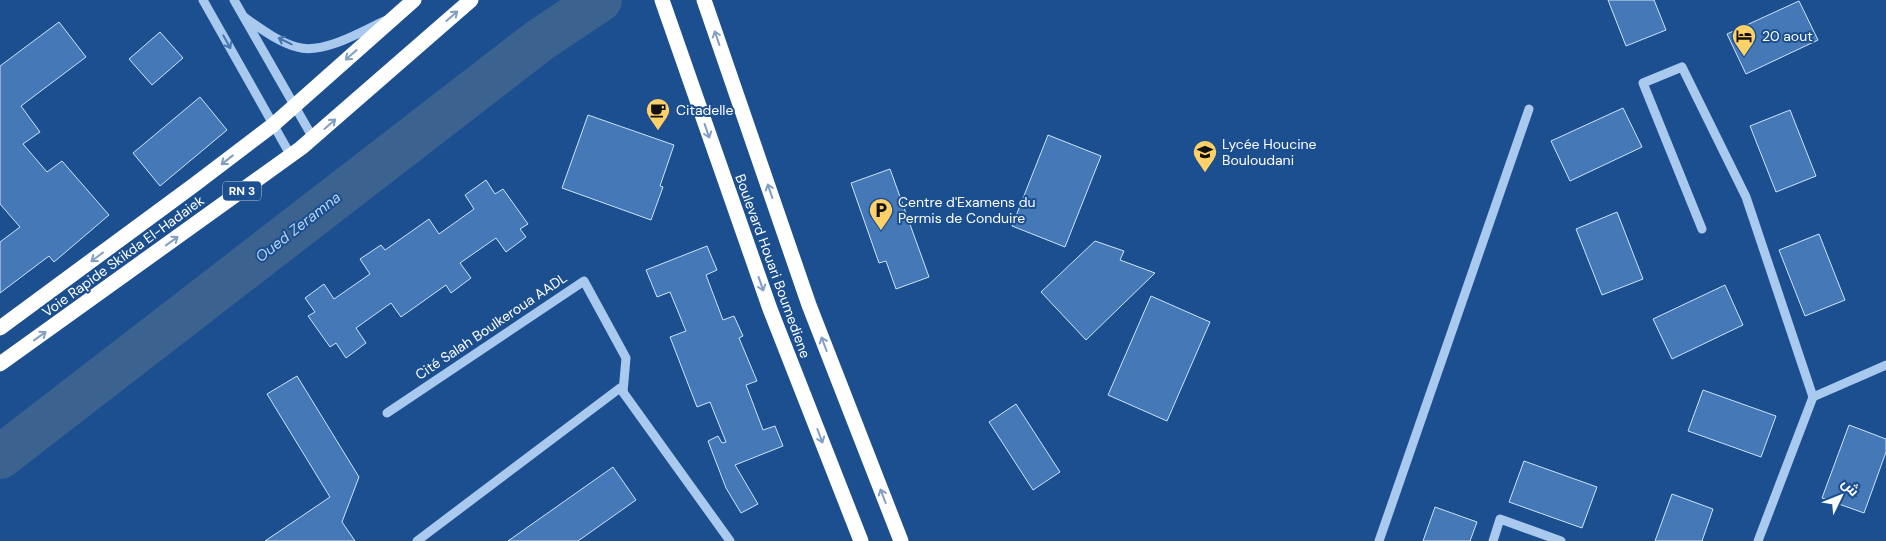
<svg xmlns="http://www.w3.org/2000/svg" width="1886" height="541" viewBox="0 0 1886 541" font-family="'DM Sans',Cairo,sans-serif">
  <rect width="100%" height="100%" fill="#1b4f8f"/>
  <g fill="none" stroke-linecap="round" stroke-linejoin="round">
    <path stroke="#3c6290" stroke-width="44" d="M0,457L540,40L600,0"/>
  </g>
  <g fill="#4478b7" stroke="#cfe3fa">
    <path d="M1608,0H1654L1666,30L1626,46Z"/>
    <path d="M1799,1L1818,40L1746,74L1727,34Z"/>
    <path d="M59,22L86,57L21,106L40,132L23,144L47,172L62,161L109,215L54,262L49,256L0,293V242L20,227L0,204V66Z"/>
    <path d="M160,32L183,58L152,85L129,59Z"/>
    <path d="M200,97L227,130L160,186L133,153Z"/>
    <path d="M1623,108L1642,147L1570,181L1551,141Z"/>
    <path d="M1790,110L1816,176L1776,192L1750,126Z"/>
    <path d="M588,115L674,145L660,186L663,187L651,220L562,188Z"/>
    <path d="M1048,135L1101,156L1065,247L1012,226Z"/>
    <path d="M890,169L929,277L896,289L886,261L879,263L851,183Z"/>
    <path d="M486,180L495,194L503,189L528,224L520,229L526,237L506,252L496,238L460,263L471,278L451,293L446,285L401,317L391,303L356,328L366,343L346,358L336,343L330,347L308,316L315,312L305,298L324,284L334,299L370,274L360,259L381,245L385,250L429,219L439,234L474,209L465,195Z"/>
    <path d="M1617,212L1643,279L1602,295L1576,229Z"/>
    <path d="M1819,234L1845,300L1805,316L1779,250Z"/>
    <path d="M1095,241L1124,251L1120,260L1155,273L1086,340L1041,292Z"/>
    <path d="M707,246L717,270L706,275L723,320L734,316L743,336L739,338L757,381L746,385L763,430L775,426L783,446L735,465L758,504L741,513L726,488L708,441L718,436L722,443L726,442L710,402L697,407L670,337L686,331L670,292L657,297L646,270Z"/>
    <path d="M1725,285L1743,325L1672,359L1653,319Z"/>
    <path d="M1151,296L1210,322L1167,421L1108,395Z"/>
    <path d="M297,376L359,477L342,522L355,541H265L330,497L267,394Z"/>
    <path d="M1703,390L1776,416L1761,457L1688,431Z"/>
    <path d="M1016,404L1060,472L1033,490L989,422Z"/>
    <path d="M1849,425L1886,439V452L1864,513L1822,498Z"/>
    <path d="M1524,461L1597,487L1582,528L1509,502Z"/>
    <path d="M613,467L636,500L578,541H508Z"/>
    <path d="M1672,494L1713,509L1702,541H1655Z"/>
    <path d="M1435,507L1477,522L1470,541H1423Z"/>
  </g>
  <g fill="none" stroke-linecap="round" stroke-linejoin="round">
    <g stroke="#a9c9ee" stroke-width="9">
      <path d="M203,0L291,156"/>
      <path d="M234,0L313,138"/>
      <path d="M244,17C260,28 278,42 297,47C322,55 361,32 384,21"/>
      <path d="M1702,229L1643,83L1682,67L1746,197L1813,397L1886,365"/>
      <path d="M387,413L584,281L626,358L623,392"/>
      <path d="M417,541L620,388L730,541"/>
      <path d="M1379,541L1529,109"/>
      <path d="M1493,541L1500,519L1561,541"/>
      <path d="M1758,541L1813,397"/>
    </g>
    <g stroke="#fff" stroke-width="15">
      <path d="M662,0L770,309L861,541"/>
      <path d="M704,0L809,305L901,541"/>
      <path d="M0,328L194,185L273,125L414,0"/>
      <path d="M0,364L301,148L471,0"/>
    </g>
  </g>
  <defs><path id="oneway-shaft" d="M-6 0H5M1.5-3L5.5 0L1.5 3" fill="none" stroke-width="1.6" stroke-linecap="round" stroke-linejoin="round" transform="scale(1.25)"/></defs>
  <g stroke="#829ec1">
    <use href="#oneway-shaft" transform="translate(452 16) rotate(-41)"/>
    <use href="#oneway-shaft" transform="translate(717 38) rotate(-109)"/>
    <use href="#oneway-shaft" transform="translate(351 55) rotate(139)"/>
    <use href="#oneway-shaft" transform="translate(330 124) rotate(-41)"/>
    <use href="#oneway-shaft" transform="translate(707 131) rotate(71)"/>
    <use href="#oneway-shaft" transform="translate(227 160) rotate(142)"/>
    <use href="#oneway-shaft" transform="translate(770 191) rotate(-109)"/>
    <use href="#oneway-shaft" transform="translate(172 241) rotate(-36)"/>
    <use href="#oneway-shaft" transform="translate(97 257) rotate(143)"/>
    <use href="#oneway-shaft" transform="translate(761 284) rotate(71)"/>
    <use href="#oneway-shaft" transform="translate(40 336) rotate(-36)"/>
    <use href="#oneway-shaft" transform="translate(824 344) rotate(-111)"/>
    <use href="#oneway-shaft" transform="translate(820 436) rotate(69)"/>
    <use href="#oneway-shaft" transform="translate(883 496) rotate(-111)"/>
  </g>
  <g stroke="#4674ac">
    <use href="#oneway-shaft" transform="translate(285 41) rotate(-154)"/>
    <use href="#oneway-shaft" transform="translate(227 42) rotate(61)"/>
  </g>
  <defs>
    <g id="hotel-pin" transform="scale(1.25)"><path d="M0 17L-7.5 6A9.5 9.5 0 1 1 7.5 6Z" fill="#ffd166" stroke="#1b4f8f"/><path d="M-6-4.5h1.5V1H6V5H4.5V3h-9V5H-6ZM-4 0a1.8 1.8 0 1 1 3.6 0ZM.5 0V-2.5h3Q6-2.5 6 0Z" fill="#111"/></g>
    <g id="cafe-pin" transform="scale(1.25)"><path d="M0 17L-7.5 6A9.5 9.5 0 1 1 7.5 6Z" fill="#ffd166" stroke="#1b4f8f"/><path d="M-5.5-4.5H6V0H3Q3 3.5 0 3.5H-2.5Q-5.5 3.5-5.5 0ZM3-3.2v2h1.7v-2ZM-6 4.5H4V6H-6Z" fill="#111"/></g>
    <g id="school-pin" transform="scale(1.25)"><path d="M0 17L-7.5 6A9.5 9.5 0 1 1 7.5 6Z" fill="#ffd166" stroke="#1b4f8f"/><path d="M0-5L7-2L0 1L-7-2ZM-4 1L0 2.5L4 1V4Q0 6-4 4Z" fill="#111"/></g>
    <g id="parking-pin" transform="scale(1.25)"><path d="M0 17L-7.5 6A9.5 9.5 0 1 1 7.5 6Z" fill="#ffd166" stroke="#1b4f8f"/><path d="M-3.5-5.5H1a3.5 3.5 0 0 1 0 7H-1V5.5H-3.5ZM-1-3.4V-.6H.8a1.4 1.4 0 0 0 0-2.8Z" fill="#111"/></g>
  </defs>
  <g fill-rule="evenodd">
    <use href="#hotel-pin" x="1744" y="36"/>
    <use href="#cafe-pin" x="658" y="110"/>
    <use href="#school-pin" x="1205" y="152"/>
    <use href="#parking-pin" x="881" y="210"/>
  </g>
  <g text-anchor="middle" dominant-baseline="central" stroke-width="4" stroke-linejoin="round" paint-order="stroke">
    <rect fill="#1b4f8f" stroke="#bbcadd" stroke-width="1" x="223" y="181.5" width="38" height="19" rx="4"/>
    <g font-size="12" font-weight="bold" fill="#fff">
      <text x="242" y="191">RN 3</text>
    </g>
    <g font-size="14" fill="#fff" stroke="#1b4f8f" text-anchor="start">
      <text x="1762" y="36">20 aout</text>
      <text x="676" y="110">Citadelle</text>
      <text x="1222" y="144">Lycée Houcine<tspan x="1222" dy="16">Bouloudani</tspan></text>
      <text x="898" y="202">Centre d'Examens du<tspan x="898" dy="16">Permis de Conduire</tspan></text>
    </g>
    <g font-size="14" fill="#fff" stroke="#1b4f8f">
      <text transform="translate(123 256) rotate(-36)">Voie Rapide Skikda El-Hadaiek</text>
      <text transform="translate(773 266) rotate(70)">Boulevard Houari Boumediene</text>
      <text transform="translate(491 326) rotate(-34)">Cité Salah Boulkeroua AADL</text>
    </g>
    <g font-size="15" font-style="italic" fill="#b5d3f5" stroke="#1b4f8f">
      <text transform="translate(298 227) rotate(-38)">Oued Zeramna</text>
    </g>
  </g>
  <g transform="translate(1841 496) rotate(47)" stroke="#1b4f8f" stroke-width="4" paint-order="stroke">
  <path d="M0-4L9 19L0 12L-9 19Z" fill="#ffffff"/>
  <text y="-8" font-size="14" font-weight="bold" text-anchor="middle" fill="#ffffff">ش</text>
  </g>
</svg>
